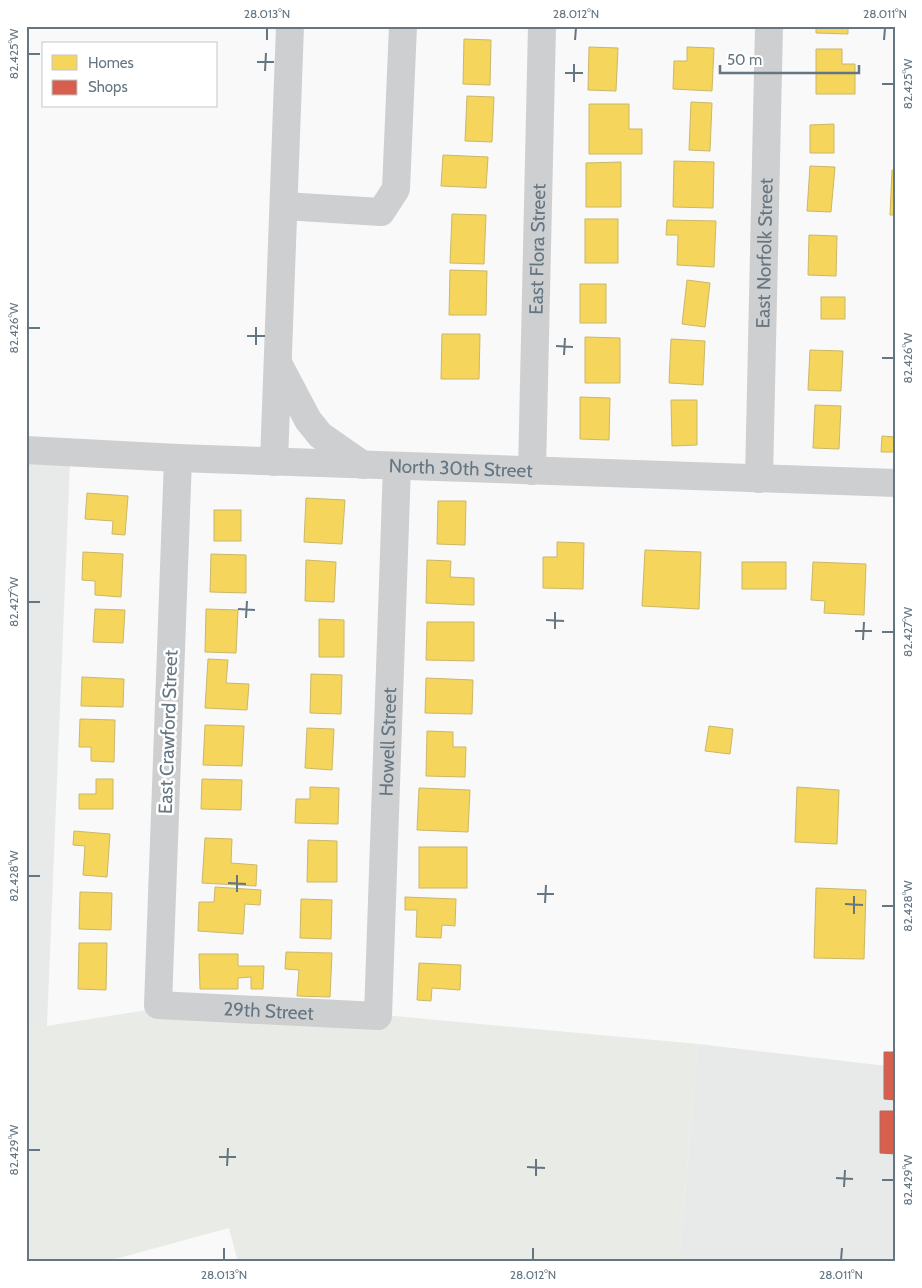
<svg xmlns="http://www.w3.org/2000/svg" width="922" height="1288" viewBox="0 0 922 1288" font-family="Cabin,sans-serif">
  <rect width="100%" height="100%" fill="#f9f9f9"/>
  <g fill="#e8e9e9">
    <path d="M26,459L70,462L47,1026L26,1025Z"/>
    <path d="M698,1044L896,1067V1262H679Z"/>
  </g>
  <path fill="#e8ebe6" d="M147,1010V1014L389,1026V1016H394L698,1044L679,1262H238L229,1228L104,1262H26V1025L47,1026Z"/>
  <g fill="#f6d55c" stroke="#cab868">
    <path d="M816,26H848V34L816,33Z"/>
    <path d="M464,39L491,40L490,85L463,84Z"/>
    <path d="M589,47L618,48L616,91L588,90Z"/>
    <path d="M687,47L714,48L712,91L673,89L674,61H687Z"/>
    <path d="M816,49H842V64H855V94H816Z"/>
    <path d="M467,96L494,97L492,142L465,141Z"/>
    <path d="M691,102L712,103L710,151L689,150Z"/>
    <path d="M589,104H629V129H642V154H589Z"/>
    <path d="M834,124V153H810V125Z"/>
    <path d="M443,155L488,157L486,188L441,186Z"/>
    <path d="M674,161L714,162L713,208L673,207Z"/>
    <path d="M621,162V207H586V163Z"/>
    <path d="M810,166L835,167L831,212L807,211Z"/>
    <path d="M892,170H896V215H890Z"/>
    <path d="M452,214L486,215L484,264L450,263Z"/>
    <rect x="585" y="219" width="33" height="44"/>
    <path d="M667,220L716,221L714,267L677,265L678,235H666Z"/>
    <path d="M809,235L837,236L836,276L808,275Z"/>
    <path d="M450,270L487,271L486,315H449Z"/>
    <path d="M687,280L710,283L705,327L682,324Z"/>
    <rect x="580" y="284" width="26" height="39"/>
    <rect x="821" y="297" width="24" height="22"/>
    <path d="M442,334H480L479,379H441Z"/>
    <path d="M585,337L620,338V383H585Z"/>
    <path d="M671,339L705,341L703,385L669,383Z"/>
    <path d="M810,350L843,351L841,391L808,390Z"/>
    <path d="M580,397L610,398L609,440L580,439Z"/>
    <path d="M671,400H697V445L672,446Z"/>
    <path d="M815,405L841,406L839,449L813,448Z"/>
    <path d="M882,436L896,437V452H881Z"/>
    <path d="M87,493L128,496L125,535L112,534L113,521L85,519Z"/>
    <path d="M306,498L345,500L342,544L304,542Z"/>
    <path d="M438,501H466L465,545L437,544Z"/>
    <rect x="214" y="510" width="27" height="31"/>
    <path d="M557,542L584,543L583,589L543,588V557H557Z"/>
    <path d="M645,550L701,552L699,609L642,606Z"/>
    <path d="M83,552L123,554L121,597L95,595V581L82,580Z"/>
    <path d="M211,554L246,555V593L210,592Z"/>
    <path d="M306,560L336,562L334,602L305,601Z"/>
    <path d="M427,560L451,561L450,577L474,578V605L426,603Z"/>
    <rect x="742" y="562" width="44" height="27"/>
    <path d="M813,562L866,564L864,615L824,613L825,601L811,600Z"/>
    <path d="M95,609L125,610L123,643L93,642Z"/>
    <path d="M206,609L238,610L236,653L205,652Z"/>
    <path d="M319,619L344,620V657H319Z"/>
    <path d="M427,622H474V661L426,660Z"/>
    <path d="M208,659L228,660L226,683L249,684L247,710L205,708Z"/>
    <path d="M311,674L342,675L341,714L310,713Z"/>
    <path d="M82,677L124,679L123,707L81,706Z"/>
    <path d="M426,678L473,680L472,714L425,713Z"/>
    <path d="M80,719L115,720L114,762L91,761V747H79Z"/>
    <path d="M205,725L244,726L242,766L203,765Z"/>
    <path d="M709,726L733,729L730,754L705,751Z"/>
    <path d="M307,728L334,729L332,770L305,768Z"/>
    <path d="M427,731L453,732V747H466L465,777L426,776Z"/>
    <path d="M96,779H113V809H79V794H96Z"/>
    <path d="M202,779L242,780L241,810L201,809Z"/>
    <path d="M310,787L339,788L338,824L295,823L296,799H310Z"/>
    <path d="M797,787L839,790L837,844L795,842Z"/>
    <path d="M419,788L470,790L468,832L417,830Z"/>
    <path d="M74,831L110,834L107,877L83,875L85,846L73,845Z"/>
    <path d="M205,838L232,839L231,863L257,865L256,886L202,883Z"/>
    <path d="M308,840L337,841V882H307Z"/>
    <rect x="419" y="847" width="48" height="41"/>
    <path d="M215,887L261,890L260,905L245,904L243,934L198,931L199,902H214Z"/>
    <path d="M816,888L866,890L864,959L814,958Z"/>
    <path d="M80,892L112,893L111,930L79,929Z"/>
    <path d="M405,897L456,899L455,926L442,925L441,938L416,937L417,910H405Z"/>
    <path d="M301,899L332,900L331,939L300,938Z"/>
    <path d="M79,943H107L106,990L78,989Z"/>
    <path d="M286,952L332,953L330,997L297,996L299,970L285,969Z"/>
    <path d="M199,954H238V966H264L263,989H251V977L238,978V989H200Z"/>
    <path d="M419,963L461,965L460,990L432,988L431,1001L417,1000Z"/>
  </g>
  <g fill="#d6604d" stroke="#b4675d">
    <path d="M884,1052H896V1100L884,1099Z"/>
    <path d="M880,1111H896V1154L880,1153Z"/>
  </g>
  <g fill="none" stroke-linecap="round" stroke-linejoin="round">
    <g stroke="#cecfd0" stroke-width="28">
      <path d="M284,206L381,212L396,189L403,26"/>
      <path d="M279,365L308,420L320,435L363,465"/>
      <path id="s1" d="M26,450L178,458L896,483"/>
      <path id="s2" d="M178,458L158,1005L378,1016L397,466"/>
      <path d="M274,462L290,26"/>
      <path id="s3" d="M532,471L542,26"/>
      <path id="s4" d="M759,479L769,26"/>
    </g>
  </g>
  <path fill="none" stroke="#657683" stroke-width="2" d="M267,40V28M575,40L576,28M884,40L885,28M28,54H40M257,62H274M265,71L266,53M565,73H583M574,82V64M882,84H894M28,328H40M247,336H265M256,345V327M556,346L573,347M564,355L565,338M882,358H894M28,602H40M238,609L255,610M246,618L247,601M546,620L564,621M555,629V612M855,631H872M882,632H894M863,640L864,622M28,876H40M228,883L246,884M237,892V875M537,894H554M545,903L546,885M845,904L863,905M882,906H894M854,914V896M28,1150H40M219,1157H236M227,1166L228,1148M527,1167L545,1168M536,1176V1159M836,1178L853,1179M882,1180H894M844,1187L845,1170M224,1260V1248M533,1260V1248M841,1260L842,1248"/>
  <g text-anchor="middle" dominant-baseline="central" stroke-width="5" stroke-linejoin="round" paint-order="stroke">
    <g font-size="19" fill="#657683" stroke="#fff">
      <text stroke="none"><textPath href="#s3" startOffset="222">East Flora Street</textPath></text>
      <text stroke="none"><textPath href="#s4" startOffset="226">East Norfolk Street</textPath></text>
      <text stroke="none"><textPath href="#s1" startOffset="435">North 30th Street</textPath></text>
      <text transform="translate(168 732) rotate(-88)">East Crawford Street</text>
      <text stroke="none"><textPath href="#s2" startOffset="1042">Howell Street</textPath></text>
      <text stroke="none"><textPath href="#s2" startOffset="658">29th Street</textPath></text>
    </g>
  </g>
  <rect width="922" height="1288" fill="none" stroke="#ffffff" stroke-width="55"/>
  <rect x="42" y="42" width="175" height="65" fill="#ffffff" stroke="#c1c8cd"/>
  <rect x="52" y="55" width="25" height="15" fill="#f6d55c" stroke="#c1c8cd"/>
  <text x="88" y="68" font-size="15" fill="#657683">Homes</text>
  <rect x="52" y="80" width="25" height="15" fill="#d6604d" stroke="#c1c8cd"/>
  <text x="88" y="92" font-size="15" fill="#657683">Shops</text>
  <path d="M720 65v8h139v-8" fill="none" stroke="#657683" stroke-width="2.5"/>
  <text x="727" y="65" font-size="15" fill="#657683" stroke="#ffffff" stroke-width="4" paint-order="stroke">50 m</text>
  <rect x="28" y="28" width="866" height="1232" fill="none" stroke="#657683" stroke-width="2"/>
  <g font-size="12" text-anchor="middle" fill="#657683">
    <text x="267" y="18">28.013°N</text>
    <text x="576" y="18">28.012°N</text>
    <text x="885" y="18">28.011°N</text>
    <text transform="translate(14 54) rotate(-90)" y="4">82.425°W</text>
    <text transform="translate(908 84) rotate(-90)" y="4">82.425°W</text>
    <text transform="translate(14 328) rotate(-90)" y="4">82.426°W</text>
    <text transform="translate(908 358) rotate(-90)" y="4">82.426°W</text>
    <text transform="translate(14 602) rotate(-90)" y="4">82.427°W</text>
    <text transform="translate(908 632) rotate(-90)" y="4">82.427°W</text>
    <text transform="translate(14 876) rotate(-90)" y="4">82.428°W</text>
    <text transform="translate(908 906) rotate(-90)" y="4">82.428°W</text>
    <text transform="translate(14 1150) rotate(-90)" y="4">82.429°W</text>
    <text transform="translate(908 1180) rotate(-90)" y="4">82.429°W</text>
    <text x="224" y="1279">28.013°N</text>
    <text x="533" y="1279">28.012°N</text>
    <text x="841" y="1279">28.011°N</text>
  </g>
</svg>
